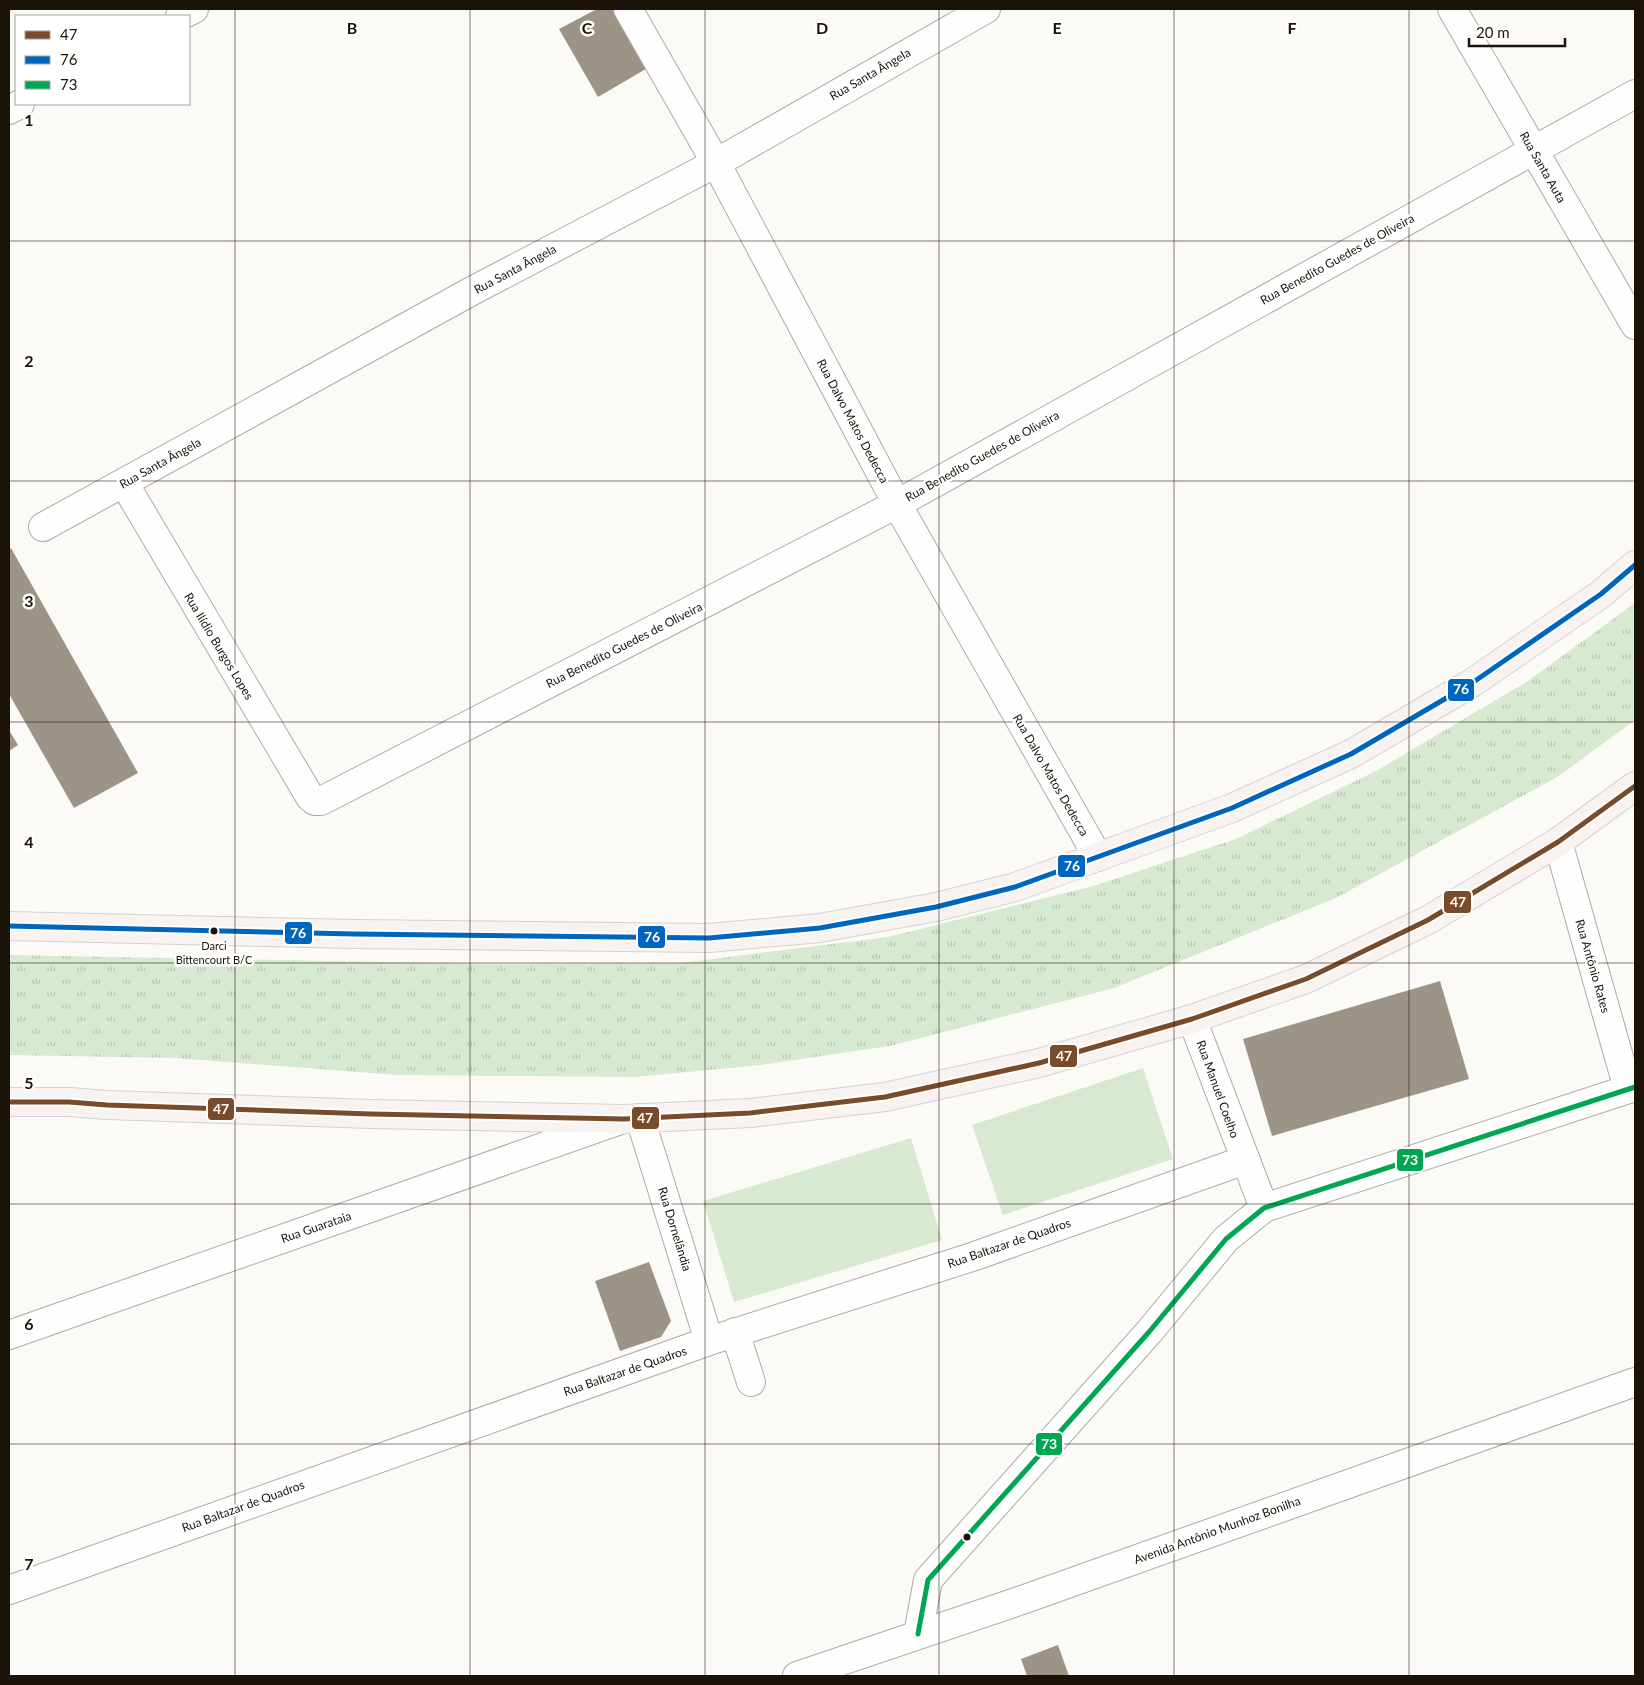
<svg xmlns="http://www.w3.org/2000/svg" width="1644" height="1685" viewBox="0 0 1644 1685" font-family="Lato,sans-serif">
  <defs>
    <pattern id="park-tufts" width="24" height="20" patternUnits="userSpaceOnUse" patternTransform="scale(1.25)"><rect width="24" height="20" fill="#d7e9d0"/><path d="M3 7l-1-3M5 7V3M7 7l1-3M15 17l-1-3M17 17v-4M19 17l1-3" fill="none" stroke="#b8c7b1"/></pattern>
  </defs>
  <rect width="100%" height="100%" fill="#fcfaf7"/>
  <g fill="#d7e9d0">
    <path d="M1143,1068L1173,1159L1003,1215L972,1125Z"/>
    <path d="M911,1138L942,1240L734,1302L703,1201Z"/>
  </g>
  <path fill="url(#park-tufts)" d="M1635,603V720L1559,776L1336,898L1114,988L890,1046L761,1065L636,1077L396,1075L175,1058L9,1055V955L488,964L680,963L888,937L1090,887L1236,839L1376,771L1528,681Z"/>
  <g fill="#9c9486">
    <path d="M597,9H619L651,66L598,97L559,29Z"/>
    <path d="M11,548L138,773L74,808L9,694V550Z"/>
    <path d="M9,730L18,745L9,751Z"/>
    <path d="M1440,981L1469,1079L1272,1136L1243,1039Z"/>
    <path d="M649,1262L671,1321L661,1337L620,1351L595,1281Z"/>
    <path d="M1058,1645L1069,1676H1027L1021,1659Z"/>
  </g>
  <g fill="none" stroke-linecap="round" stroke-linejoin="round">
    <g stroke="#afaaa3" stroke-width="30">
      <g id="minor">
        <path d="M628,9L716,163L897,504L1098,857"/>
        <path d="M1452,9L1635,325"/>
        <path d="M180,16L194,9"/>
        <path d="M9,110L20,104"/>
        <path d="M124,483L310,797L315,801H321L897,504L1635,94"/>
        <path d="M43,527L470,292L716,163L986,9"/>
        <path d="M1558,842L1628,1089"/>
        <path d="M1192,1019L1264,1208"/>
        <path d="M640,1118L709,1341"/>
        <path d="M735,1332L751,1382"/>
        <path d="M9,1335L623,1119"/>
        <path d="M9,1590L709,1341L975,1256L1245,1160"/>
        <path d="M918,1634L928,1580L1149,1332L1226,1239L1264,1208L1635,1087"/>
        <path d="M797,1676L1022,1600L1635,1382"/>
      </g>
    </g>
    <g stroke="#d5d3cf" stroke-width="30">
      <g id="major">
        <path d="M9,926L354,934L709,938L820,928L936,907L1015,887L1232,808L1351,754L1472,683L1601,594L1635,565"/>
        <path d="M9,1102H69L107,1105L371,1114L624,1119L750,1113L885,1097L1039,1063L1192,1019L1306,979L1428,920L1558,842L1635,786"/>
      </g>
    </g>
    <path stroke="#e0e0de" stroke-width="3" stroke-dasharray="1 4" stroke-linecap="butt" d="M9,986L708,994L988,948L1055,949L1323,852L1581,700L1635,655"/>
    <use href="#minor" stroke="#fffefe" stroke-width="28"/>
    <use href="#major" stroke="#f8f3f1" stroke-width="28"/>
    <g stroke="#fff" stroke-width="9">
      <path id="bus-1" d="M9,1102H69L107,1105L371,1114L624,1119L750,1113L885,1097L1039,1063L1192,1019L1306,979L1428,920L1558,842L1635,786"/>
    </g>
    <g stroke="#fff" stroke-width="9">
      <path id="bus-2" d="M9,926L354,934L709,938L820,928L936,907L1015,887L1232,808L1351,754L1472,683L1601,594L1635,565"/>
    </g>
    <g stroke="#fff" stroke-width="9">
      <path id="bus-3" d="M918,1634L928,1580L1149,1332L1226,1239L1264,1208L1635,1087"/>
    </g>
    <use href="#bus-1" stroke="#7a4b2a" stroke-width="5"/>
    <use href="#bus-2" stroke="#0065bd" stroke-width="5"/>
    <use href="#bus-3" stroke="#00a651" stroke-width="5"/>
  </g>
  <path fill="none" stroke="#1b1308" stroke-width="1" stroke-opacity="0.55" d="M235,9V1676M470,9V1676M705,9V1676M939,9V1676M1174,9V1676M1409,9V1676M9,241H1635M9,481H1635M9,722H1635M9,963H1635M9,1204H1635M9,1444H1635"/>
  <g fill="#1b1308" stroke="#fff" stroke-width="2">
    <circle cx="214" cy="931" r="4.5"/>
    <circle cx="967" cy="1537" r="4.5"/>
  </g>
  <g text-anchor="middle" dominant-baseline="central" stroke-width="5" stroke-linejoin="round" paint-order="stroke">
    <g font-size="11" fill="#1b1308" stroke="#fff">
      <text x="214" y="945">Darci<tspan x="214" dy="14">Bittencourt B/C</tspan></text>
    </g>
    <g font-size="12" fill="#1b1308" stroke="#fff">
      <text transform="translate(870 74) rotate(-30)">Rua Santa Ângela</text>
      <text transform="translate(1543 167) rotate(60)">Rua Santa Auta</text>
      <text transform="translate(1337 259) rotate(-29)">Rua Benedito Guedes de Oliveira</text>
      <text transform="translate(515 269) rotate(-28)">Rua Santa Ângela</text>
      <text transform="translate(853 421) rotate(62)">Rua Dalvo Matos Dedecca</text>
      <text transform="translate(982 456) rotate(-29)">Rua Benedito Guedes de Oliveira</text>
      <text transform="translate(160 463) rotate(-29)">Rua Santa Ângela</text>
      <text transform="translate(624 645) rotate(-27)">Rua Benedito Guedes de Oliveira</text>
      <text transform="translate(219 646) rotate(59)">Rua Ilídio Burgos Lopes</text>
      <text transform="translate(1051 775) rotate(60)">Rua Dalvo Matos Dedecca</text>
      <text transform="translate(1593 966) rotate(74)">Rua Antônio Rates</text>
      <text transform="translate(1218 1089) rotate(70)">Rua Manuel Coelho</text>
      <text transform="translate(316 1227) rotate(-19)">Rua Guarataia</text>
      <text transform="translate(675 1229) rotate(73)">Rua Dornelândia</text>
      <text transform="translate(1009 1243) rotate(-19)">Rua Baltazar de Quadros</text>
      <text transform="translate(625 1371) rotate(-19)">Rua Baltazar de Quadros</text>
      <text transform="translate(243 1506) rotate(-20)">Rua Baltazar de Quadros</text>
      <text transform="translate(1217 1530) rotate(-20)">Avenida Antônio Munhoz Bonilha</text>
    </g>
  </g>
  <g font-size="16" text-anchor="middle" font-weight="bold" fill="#1b1308" stroke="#fff" stroke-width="5" stroke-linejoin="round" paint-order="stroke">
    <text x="352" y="34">B</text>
    <text x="587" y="34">C</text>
    <text x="822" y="34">D</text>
    <text x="1057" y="34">E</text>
    <text x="1292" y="34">F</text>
    <text x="29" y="126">1</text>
    <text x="29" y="367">2</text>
    <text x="29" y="607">3</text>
    <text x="29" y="848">4</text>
    <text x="29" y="1089">5</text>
    <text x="29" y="1330">6</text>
    <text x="29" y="1570">7</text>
  </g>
  <g stroke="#fff" stroke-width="2">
    <rect x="1447" y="678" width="28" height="24" rx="5" fill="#0065bd"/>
    <rect x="1057" y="854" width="29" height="24" rx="5" fill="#0065bd"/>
    <rect x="1443" y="890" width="29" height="24" rx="5" fill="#7a4b2a"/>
    <rect x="284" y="921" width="29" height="24" rx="5" fill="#0065bd"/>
    <rect x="637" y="925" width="29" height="24" rx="5" fill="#0065bd"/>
    <rect x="1049" y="1044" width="29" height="24" rx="5" fill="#7a4b2a"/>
    <rect x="207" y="1097" width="28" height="24" rx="5" fill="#7a4b2a"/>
    <rect x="631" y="1106" width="29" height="24" rx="5" fill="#7a4b2a"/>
    <rect x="1396" y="1148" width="28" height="24" rx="5" fill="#00a651"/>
    <rect x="1035" y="1432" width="28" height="24" rx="5" fill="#00a651"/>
  </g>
  <g font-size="14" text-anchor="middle" font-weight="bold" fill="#fff">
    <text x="1461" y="694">76</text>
    <text x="1072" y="871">76</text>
    <text x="1458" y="907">47</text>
    <text x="298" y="938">76</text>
    <text x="652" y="942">76</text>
    <text x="1064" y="1061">47</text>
    <text x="221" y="1114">47</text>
    <text x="645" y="1123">47</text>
    <text x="1410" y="1165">73</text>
    <text x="1049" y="1449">73</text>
  </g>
  <rect width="1644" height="1685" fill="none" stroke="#1b1308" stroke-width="20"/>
  <rect x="15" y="15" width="175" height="90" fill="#ffffff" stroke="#a4a19c"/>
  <rect x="25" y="31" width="25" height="8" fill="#7a4b2a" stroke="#a4a19c"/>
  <text x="60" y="40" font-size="15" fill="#1b1308">47</text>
  <rect x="25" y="56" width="25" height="8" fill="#0065bd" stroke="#a4a19c"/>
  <text x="60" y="65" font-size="15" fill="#1b1308">76</text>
  <rect x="25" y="81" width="25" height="8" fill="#00a651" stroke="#a4a19c"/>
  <text x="60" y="90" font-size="15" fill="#1b1308">73</text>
  <path d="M1469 38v8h96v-8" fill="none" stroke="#1b1308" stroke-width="2.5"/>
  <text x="1476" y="38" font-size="15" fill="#1b1308" stroke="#ffffff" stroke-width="4" paint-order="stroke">20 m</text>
</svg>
